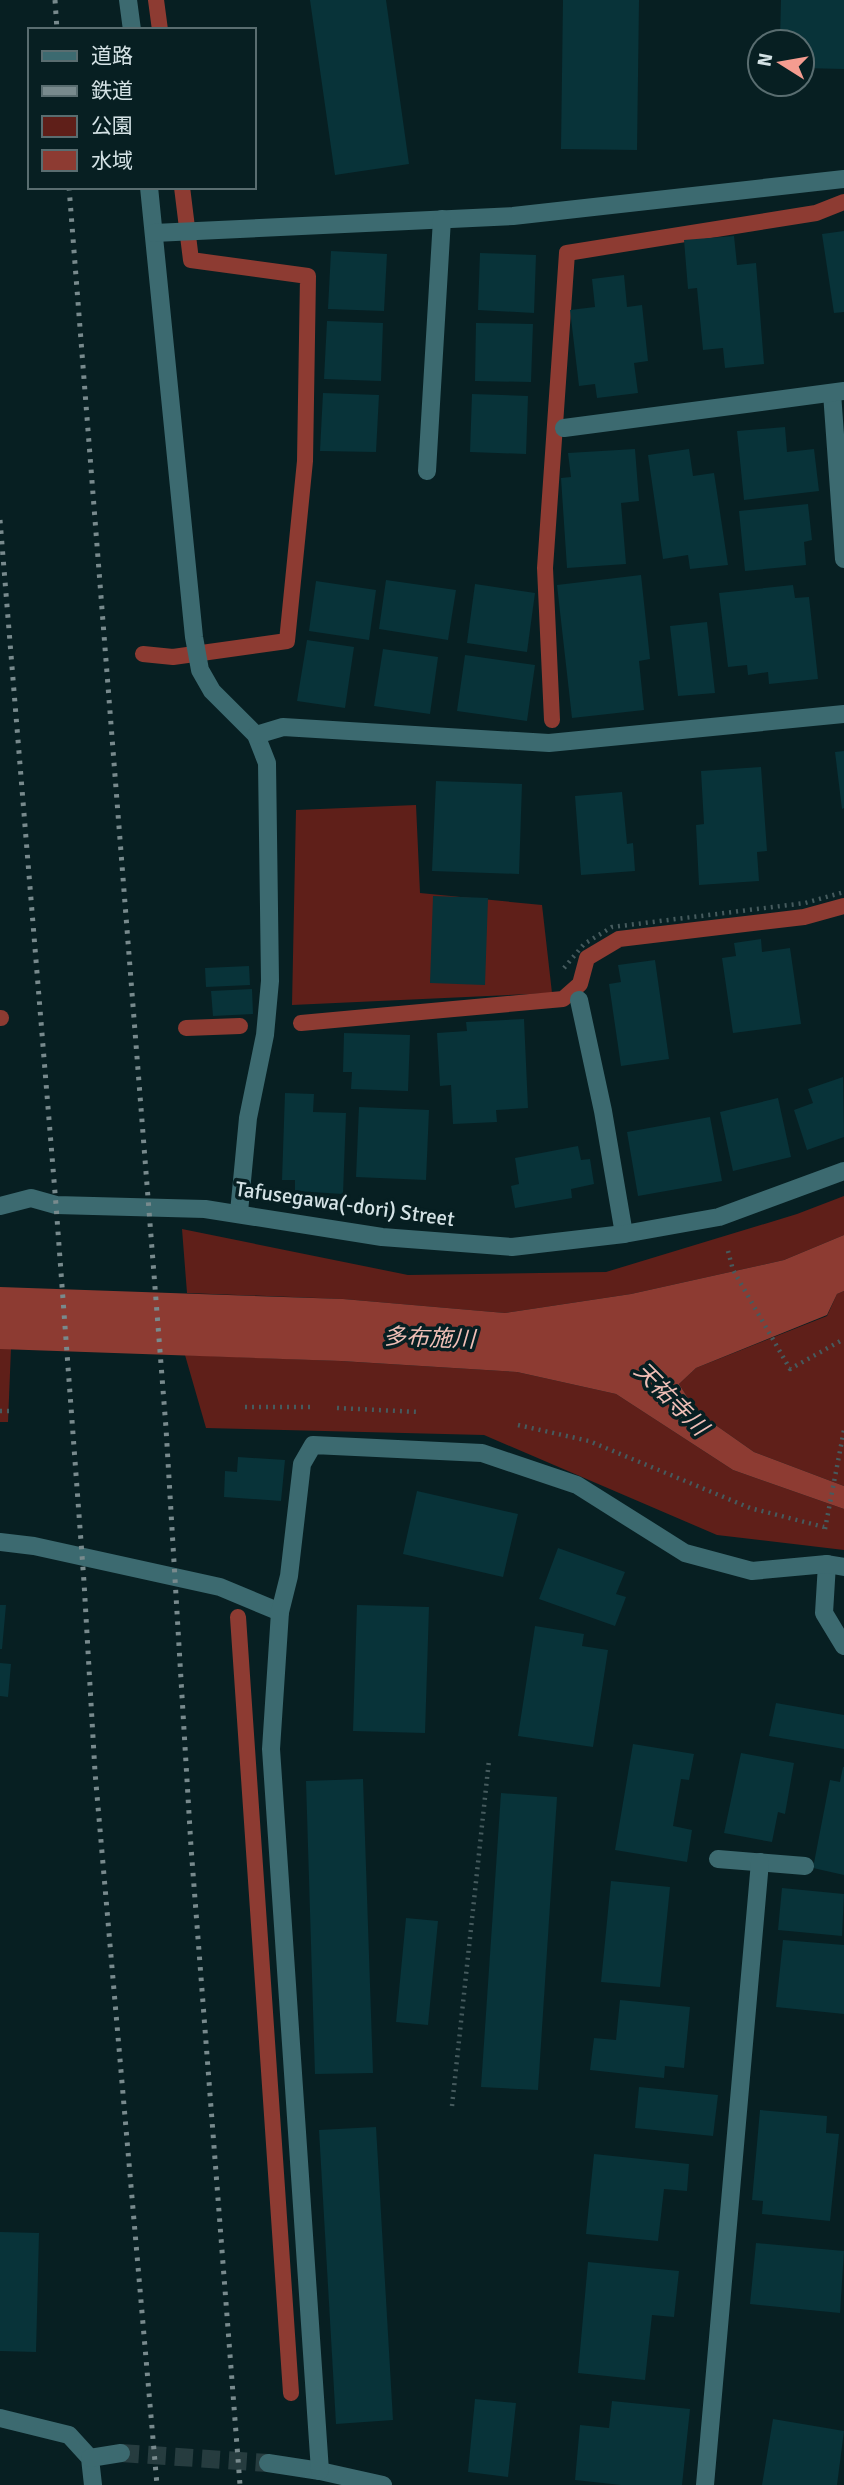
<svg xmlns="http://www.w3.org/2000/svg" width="844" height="2485" viewBox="0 0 844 2485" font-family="Signika,'Noto Sans JP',sans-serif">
  <rect width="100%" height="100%" fill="#071f22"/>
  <g fill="#5f1f19">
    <path d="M416,805L420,893L542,905L552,993L292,1005L296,810Z"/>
    <path d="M844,1196V1235L784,1260L631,1294L505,1313L343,1299L187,1293L182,1229L408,1275L606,1272L797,1214Z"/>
    <path d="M844,1291V1486L754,1452L697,1412L679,1384L696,1368L827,1316L837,1294Z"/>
    <path d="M11,1348L8,1422H0V1349Z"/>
    <path d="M185,1355L341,1361L517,1372L616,1394L733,1470L844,1509V1550L717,1535L484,1435L206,1428Z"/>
  </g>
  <path fill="#8d3b32" d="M844,1235V1291L837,1294L827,1315L696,1368L679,1384L697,1412L754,1452L844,1486V1509L733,1470L616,1394L517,1372L341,1361L0,1349V1287L343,1299L505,1313L631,1294L784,1260Z"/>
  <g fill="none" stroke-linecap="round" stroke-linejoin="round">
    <g stroke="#8d3b32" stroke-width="16">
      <path d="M156,0L160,30"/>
      <path d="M143,654L173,657L287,641L305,461L308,276L191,260L182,187"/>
      <path d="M552,720L545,568L567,253L816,213L844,202"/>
      <path d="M0,1018H1"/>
      <path d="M301,1023L563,999L580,984L587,958L619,939L804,917L844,906"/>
      <path d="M186,1028L240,1026"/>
      <path d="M238,1617L291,2393"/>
    </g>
  </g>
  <g fill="#083339">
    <path d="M310,0H386L409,164L335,175Z"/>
    <path d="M563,0H639L637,150L561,149Z"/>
    <path d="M781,0H844V69L802,68V42H780Z"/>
    <path d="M844,231V312L834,313L822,234Z"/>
    <path d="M734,236L737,265L756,263L764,364L725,368L723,348L703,350L697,288L688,289L684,240Z"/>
    <path d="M331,251L387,254L384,311L328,309Z"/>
    <path d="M480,253L536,255L534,313L478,310Z"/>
    <path d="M624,275L627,307L642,305L648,361L634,363L638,393L597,398L595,384L579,386L570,310L595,307L592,279Z"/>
    <path d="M327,321L383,323L381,381L324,379Z"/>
    <path d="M476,323L533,324L531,382L475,381Z"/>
    <path d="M323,393L379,395L376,452L320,451Z"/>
    <path d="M472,394L528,396L526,454L470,452Z"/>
    <path d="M785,427L787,452L814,449L819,491L744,500L737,431Z"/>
    <path d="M635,449L639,501L621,503L626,564L567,568L561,478L571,477L568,453Z"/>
    <path d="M689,449L693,476L714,473L728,565L690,569L688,555L663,559L648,455Z"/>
    <path d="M808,504L812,540L804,542L806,565L745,571L739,511Z"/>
    <path d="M641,575L650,659L639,661L644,710L572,718L557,585Z"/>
    <path d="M386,580L456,590L448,640L379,629Z"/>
    <path d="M316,581L376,590L369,640L309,631Z"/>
    <path d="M475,584L535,593L527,652L467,643Z"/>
    <path d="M793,585L795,598L809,597L818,679L769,684L768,672L748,675L747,665L728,667L719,593Z"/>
    <path d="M707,622L715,693L678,696L670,626Z"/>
    <path d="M307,640L354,647L345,708L297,701Z"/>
    <path d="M383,649L438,657L430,714L374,706Z"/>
    <path d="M465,655L535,665L527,721L457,711Z"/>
    <path d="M844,751V808L842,809L835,752Z"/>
    <path d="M761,767L767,851L757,852L759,881L699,885L696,825L704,824L701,771Z"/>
    <path d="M436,781L522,784L519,874L432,871Z"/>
    <path d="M622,792L627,844L633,843L635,871L581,875L575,796Z"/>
    <path d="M433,896L488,898L485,985L430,983Z"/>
    <path d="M761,939L762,952L790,948L801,1024L733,1033L722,958L736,956L734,943Z"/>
    <path d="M655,960L669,1059L621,1066L609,984L621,982L618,965Z"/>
    <path d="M249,966L250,985L206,987L205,968Z"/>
    <path d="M252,989L253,1014L213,1016L211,991Z"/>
    <path d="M524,1019L528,1108L496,1110L497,1122L453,1124L451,1085L440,1086L437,1033L467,1031L466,1022Z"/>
    <path d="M344,1033L410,1035L408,1091L351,1089L352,1072H343Z"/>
    <path d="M843,1077L844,1137L807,1150L794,1110L813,1103L808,1089Z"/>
    <path d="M285,1093L314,1094L313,1112L346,1113L343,1194L295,1191V1180H282Z"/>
    <path d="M778,1098L791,1157L733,1171L720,1112Z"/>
    <path d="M359,1107L429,1110L426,1180L356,1177Z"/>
    <path d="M710,1117L722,1181L638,1196L627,1132Z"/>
    <path d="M578,1146L581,1160L590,1159L594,1184L571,1189L572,1198L515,1208L511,1186L519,1184L515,1158Z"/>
    <path d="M238,1457L285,1460L281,1501L224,1497L225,1471L237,1472Z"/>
    <path d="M417,1491L518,1514L503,1577L403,1554Z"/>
    <path d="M558,1548L625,1572L616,1594L626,1597L615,1626L539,1599Z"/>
    <path d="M0,1605H6L2,1649H0Z"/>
    <path d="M357,1605L429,1607L425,1733L353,1731Z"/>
    <path d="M535,1626L584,1634L582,1646L608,1650L593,1747L518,1736Z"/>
    <path d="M0,1663L11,1664L8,1697L0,1696Z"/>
    <path d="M776,1703L844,1715V1749L769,1736Z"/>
    <path d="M633,1744L694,1754L689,1780L681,1779L673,1826L692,1830L687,1862L615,1850Z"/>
    <path d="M741,1753L794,1763L785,1814L778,1812L772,1842L724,1833Z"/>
    <path d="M843,1767H844V1875L813,1868L830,1780L840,1782Z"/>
    <path d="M363,1779L373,2073L315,2074L306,1781Z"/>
    <path d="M501,1793L557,1797L538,2090L481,2087Z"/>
    <path d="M611,1881L670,1887L660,1987L601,1982Z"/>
    <path d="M782,1888L844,1894L842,1936L778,1930Z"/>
    <path d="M406,1918L438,1921L428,2025L396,2022Z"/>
    <path d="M783,1940L844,1945V2014L776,2007Z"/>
    <path d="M620,2000L690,2007L684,2068L665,2066L664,2078L590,2070L594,2038L616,2040Z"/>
    <path d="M639,2087L718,2095L713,2136L635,2128Z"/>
    <path d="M760,2110L827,2116L826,2133L839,2134L830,2221L762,2214L763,2201L752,2200Z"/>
    <path d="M376,2127L393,2420L336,2424L319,2130Z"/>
    <path d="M594,2154L689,2164L687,2191L664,2189L658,2241L586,2234Z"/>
    <path d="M0,2232L39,2233L36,2352L0,2351Z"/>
    <path d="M756,2243L844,2251L840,2313L750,2304Z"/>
    <path d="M588,2262L679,2271L674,2317L652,2315L645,2380L578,2373Z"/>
    <path d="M475,2399L516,2403L508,2477L468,2472Z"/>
    <path d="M612,2401L690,2409L682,2485H621L575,2480L580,2425L609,2428Z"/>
    <path d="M773,2419L844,2431L837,2485H762Z"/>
  </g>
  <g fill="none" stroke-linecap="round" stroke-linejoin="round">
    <path stroke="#263c3f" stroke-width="18" stroke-dasharray="18 9" stroke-linecap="butt" d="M121,2453L268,2463"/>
    <g stroke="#465b5e" stroke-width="4.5" stroke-dasharray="2 5" stroke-linecap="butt">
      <path d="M564,968L584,944L612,927L805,903L844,892"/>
      <path d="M728,1251L733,1270L790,1369L844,1339"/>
      <path d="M245,1407H311"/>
      <path d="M337,1408L419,1412"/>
      <path d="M0,1411H9"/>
      <path d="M518,1425L589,1441L750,1508L824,1527"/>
      <path d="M825,1529L844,1430"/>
      <path d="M452,2106L489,1760"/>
    </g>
    <g stroke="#3c6a70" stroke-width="18">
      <path d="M128,0L132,30"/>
      <path d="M149,187L194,637L200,670L212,691L256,735L267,763L270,981L265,1035L248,1118L239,1212"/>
      <path d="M154,233L513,216L844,179"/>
      <path d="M832,393L844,559"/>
      <path d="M564,428L844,391"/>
      <path d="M427,471L442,219"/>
      <path d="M256,735L283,727L549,743L844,714"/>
      <path d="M579,1000L603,1111L624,1234"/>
      <path d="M0,1206L31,1198L56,1205L205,1209L382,1237L512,1247L624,1234L719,1217L844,1171"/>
      <path d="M0,1542L34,1546L220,1587L280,1612"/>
      <path d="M827,1564L824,1613L844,1646"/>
      <path d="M718,1859L805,1866"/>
      <path d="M0,2418L69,2435L90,2458L93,2485"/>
      <path d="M90,2458L121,2453"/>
      <path d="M268,2463L320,2471L383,2485"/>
      <path d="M320,2471L271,1749L280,1612L289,1576L302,1464L313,1445L482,1453L577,1485L685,1553L752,1571L827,1564L844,1567"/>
      <path d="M705,2485L760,1862"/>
    </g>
    <g stroke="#788a8d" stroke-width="5" stroke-dasharray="3.5 7" stroke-linecap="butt">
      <path d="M55,0L57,30"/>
      <path d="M69,187L166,1428L191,1847L240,2485"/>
      <path d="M0,520L56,1205L84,1582L95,1772L157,2485"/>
    </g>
  </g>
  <g text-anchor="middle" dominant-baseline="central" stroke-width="7" stroke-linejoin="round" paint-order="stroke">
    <g font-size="21" fill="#d4e2e5" stroke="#071f22">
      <text transform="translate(345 1204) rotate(8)">Tafusegawa(-dori) Street</text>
    </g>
    <g font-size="23" font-style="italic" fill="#f0bfb7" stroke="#071f22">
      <text transform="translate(429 1338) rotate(2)">多布施川</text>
      <text transform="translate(671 1399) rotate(45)">天祐寺川</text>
    </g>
  </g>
  <rect x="28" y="28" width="228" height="161" fill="#071f22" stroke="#596d70" stroke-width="2"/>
  <rect x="42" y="51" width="35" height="10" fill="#3c6a70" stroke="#596d70" stroke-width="2"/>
  <text x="91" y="63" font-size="21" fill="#d4e2e5">道路</text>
  <rect x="42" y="86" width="35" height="10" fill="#788a8d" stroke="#596d70" stroke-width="2"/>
  <text x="91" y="98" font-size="21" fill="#d4e2e5">鉄道</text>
  <rect x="42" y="116" width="35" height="21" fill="#5f1f19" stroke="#596d70" stroke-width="2"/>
  <text x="91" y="133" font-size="21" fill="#d4e2e5">公園</text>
  <rect x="42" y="150" width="35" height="21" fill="#8d3b32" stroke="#596d70" stroke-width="2"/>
  <text x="91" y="168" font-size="21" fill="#d4e2e5">水域</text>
  <g transform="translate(781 63) rotate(281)"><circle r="33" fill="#071f22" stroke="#596d70" stroke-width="2"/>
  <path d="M0-5L12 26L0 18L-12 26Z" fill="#f59c90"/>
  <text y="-10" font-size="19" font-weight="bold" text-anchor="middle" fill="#d4e2e5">N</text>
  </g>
</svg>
